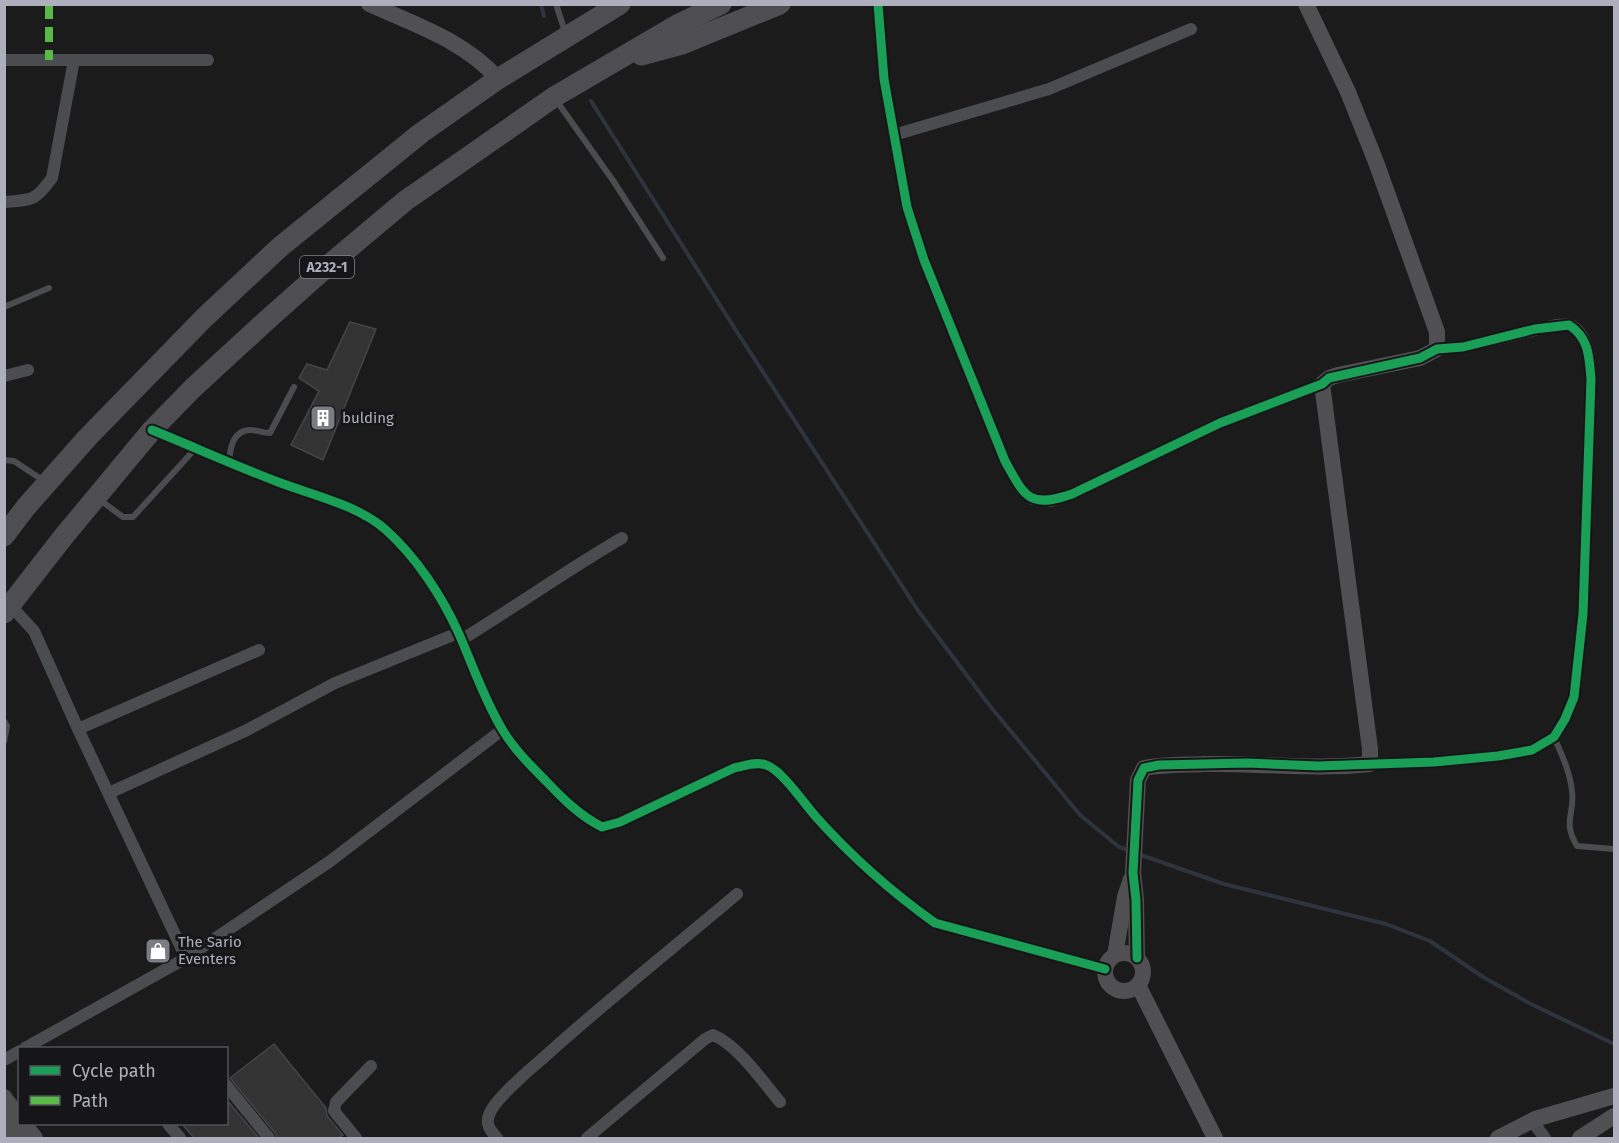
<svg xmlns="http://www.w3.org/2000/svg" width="1619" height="1143" viewBox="0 0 1619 1143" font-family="'Fira Sans',sans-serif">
  <rect width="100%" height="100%" fill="#1b1b1c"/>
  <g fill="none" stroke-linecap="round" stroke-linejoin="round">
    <g stroke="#2e343e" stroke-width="4">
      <path d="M541,4L544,16"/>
      <path d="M591,101L737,332L919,612L990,706L1080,815L1119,847L1131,851"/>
      <path d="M1138,854L1224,884L1386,924L1430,941L1483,977L1529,1003L1614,1044"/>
    </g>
  </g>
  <g fill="#333334" stroke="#444548" stroke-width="1.5">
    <path d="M350,322L376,329L323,460L291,445L319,391L299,378L307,364L327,370Z"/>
    <path d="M274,1044L326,1108L327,1116L343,1135L338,1138H277L275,1133L230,1078Z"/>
    <path d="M226,1099L259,1138H194L182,1124H226Z"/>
  </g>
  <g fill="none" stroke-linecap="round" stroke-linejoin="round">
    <g stroke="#4b4c4f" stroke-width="6">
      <path d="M556,4L565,32"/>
      <path d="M556,100L614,182L663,258"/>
      <path d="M4,307L49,288"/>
      <path d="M4,460L14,461L44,481"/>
      <path d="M229,463C230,449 232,430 251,430C257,430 263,433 270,433L294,387"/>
      <path d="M100,500L123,517H133L195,449"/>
      <path d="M4,721L7,726L4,742"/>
      <path d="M1554,737C1562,755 1570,772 1572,791C1575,815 1562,821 1577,846L1614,849"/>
    </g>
    <g stroke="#4b4c4f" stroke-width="12">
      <path d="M878,4L884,79L894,135L907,207L924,260L1005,461L1022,490L1033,499L1051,501L1072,494L1220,423L1322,384"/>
      <path d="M4,60H208"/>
      <path d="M894,135L1049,89L1191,29"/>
      <path d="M4,202C33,200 35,201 52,178L74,60"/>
      <path d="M4,376L28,370"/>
      <path d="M152,430C194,447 236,466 278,482C312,495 358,505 386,530C416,557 442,596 459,634C473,666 484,699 502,729C513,748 530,765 546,781C563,799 579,815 602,827L620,822L734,768C744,766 756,761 766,765C782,770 805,805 817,818C852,857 893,893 935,923L1105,969"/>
      <path d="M10,605L34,631L78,729L186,958"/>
      <path d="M461,640C515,607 567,570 622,538"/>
      <path d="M78,729L259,650"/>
      <path d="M1370,764L1434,762L1498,756L1532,750L1554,737L1565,719L1574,697L1583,614L1591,379C1590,362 1589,333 1570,325C1566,324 1560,325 1556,325L1463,347L1437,349"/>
      <path d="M109,793L245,731L335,683L458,633"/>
      <path d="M25,1048L186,958L329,862L502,730"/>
      <path d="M4,1060L20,1051"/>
      <path d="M226,1085L269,1138"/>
      <path d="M1532,1121L1545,1138"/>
      <path d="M168,1124L180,1138"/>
      <path d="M356,1138L334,1111L336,1102L371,1066"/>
      <path d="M497,1138C491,1131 485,1125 489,1115C493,1101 530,1069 542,1059C605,1002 672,949 737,894"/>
      <path d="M587,1138L705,1039L713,1035C738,1045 763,1082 780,1102"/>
    </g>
    <g stroke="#505053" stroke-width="16">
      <path d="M369,4C414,24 465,41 498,79"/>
      <circle cx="1124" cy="972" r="19"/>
      <path d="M1115,955L1125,897L1131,879"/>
      <path d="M1137,958L1136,900L1133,873L1138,780L1144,768C1164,764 1184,765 1204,764C1259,763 1315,770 1370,764V749L1322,384L1329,378L1338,375L1420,358L1437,349V332L1376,162L1348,92L1306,4"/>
      <path d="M1138,985L1215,1138"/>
      <path d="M4,1097L20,1118"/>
      <path d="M4,1120L17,1138"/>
      <path d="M24,1124L35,1138"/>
      <path d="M1498,1138L1535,1119L1614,1096"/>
      <path d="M1580,1138L1614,1116"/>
    </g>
    <g stroke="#4e4e52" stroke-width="21">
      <path d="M641,55L682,44L780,4"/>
      <path d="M4,536L26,507L87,438L204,318L280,247L421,133L498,79L620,4"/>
      <path d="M4,613L64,536L152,430L193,388L267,320L330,264L405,201L554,97L677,25L721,4"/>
    </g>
    <path stroke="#58b947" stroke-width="8" stroke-dasharray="15 8" stroke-linecap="butt" d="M49,4V60"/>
    <g stroke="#161518" stroke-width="13">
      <g id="cycleway">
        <path d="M878,4L884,79L907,207L924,260L1005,461C1025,497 1029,509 1072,494L1220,423L1322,384L1329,378L1420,358L1437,349L1463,347L1535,329L1569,325C1589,338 1589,356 1591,379L1583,614L1574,697L1565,719L1554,737L1532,750L1498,756L1434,762L1318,766L1247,763L1159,765L1144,768L1138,780L1133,873L1136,900L1137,958"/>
        <path d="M152,430C194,447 236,466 278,482C312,495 358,505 386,530C416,557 442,596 459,634C473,666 484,699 502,729C513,748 530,765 546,781C563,799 579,815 602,827L620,822L734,768C744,766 756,761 766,765C782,770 805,805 817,818C852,857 893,893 935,923L1105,969"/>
      </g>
    </g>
    <use href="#cycleway" stroke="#1a9f57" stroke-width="9"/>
  </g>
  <defs>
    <g id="building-square" transform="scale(1.35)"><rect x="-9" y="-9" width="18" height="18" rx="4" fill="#7a7c84" stroke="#161518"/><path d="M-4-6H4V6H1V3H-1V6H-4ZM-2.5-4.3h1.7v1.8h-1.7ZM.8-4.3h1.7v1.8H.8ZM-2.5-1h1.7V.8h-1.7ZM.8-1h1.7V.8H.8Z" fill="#fff"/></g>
    <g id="shop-square" transform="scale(1.35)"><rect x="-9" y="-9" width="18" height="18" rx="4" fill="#7a7c84" stroke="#161518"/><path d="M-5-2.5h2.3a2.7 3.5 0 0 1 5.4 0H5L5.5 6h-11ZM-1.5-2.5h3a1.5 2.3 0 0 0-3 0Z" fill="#fff"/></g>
  </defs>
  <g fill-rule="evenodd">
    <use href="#building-square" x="323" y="418"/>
    <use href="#shop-square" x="158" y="951"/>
  </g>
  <g text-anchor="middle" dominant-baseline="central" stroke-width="6" stroke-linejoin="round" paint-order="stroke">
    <rect fill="#161518" stroke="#80828b" stroke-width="1.5" x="300" y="256" width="54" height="22" rx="4.5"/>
    <g font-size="14" font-weight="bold" fill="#adb0bc">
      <text x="327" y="267">A232-1</text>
    </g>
    <g font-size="15" fill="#adb0bc" stroke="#161518" text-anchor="start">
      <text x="342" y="418">bulding</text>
      <text x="178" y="942">The Sario<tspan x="178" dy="17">Eventers</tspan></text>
    </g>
  </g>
  <rect width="1619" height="1143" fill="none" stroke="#adb0bc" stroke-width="12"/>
  <rect x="18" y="1047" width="210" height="78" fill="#161518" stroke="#52535a" stroke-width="1.5"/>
  <rect x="30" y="1066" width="30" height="9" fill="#1a9f57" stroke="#52535a" stroke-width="1.5"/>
  <text x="72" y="1077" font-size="18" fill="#adb0bc">Cycle path</text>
  <rect x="30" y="1096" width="30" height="9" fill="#58b947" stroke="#52535a" stroke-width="1.5"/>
  <text x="72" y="1107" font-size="18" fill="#adb0bc">Path</text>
</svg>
